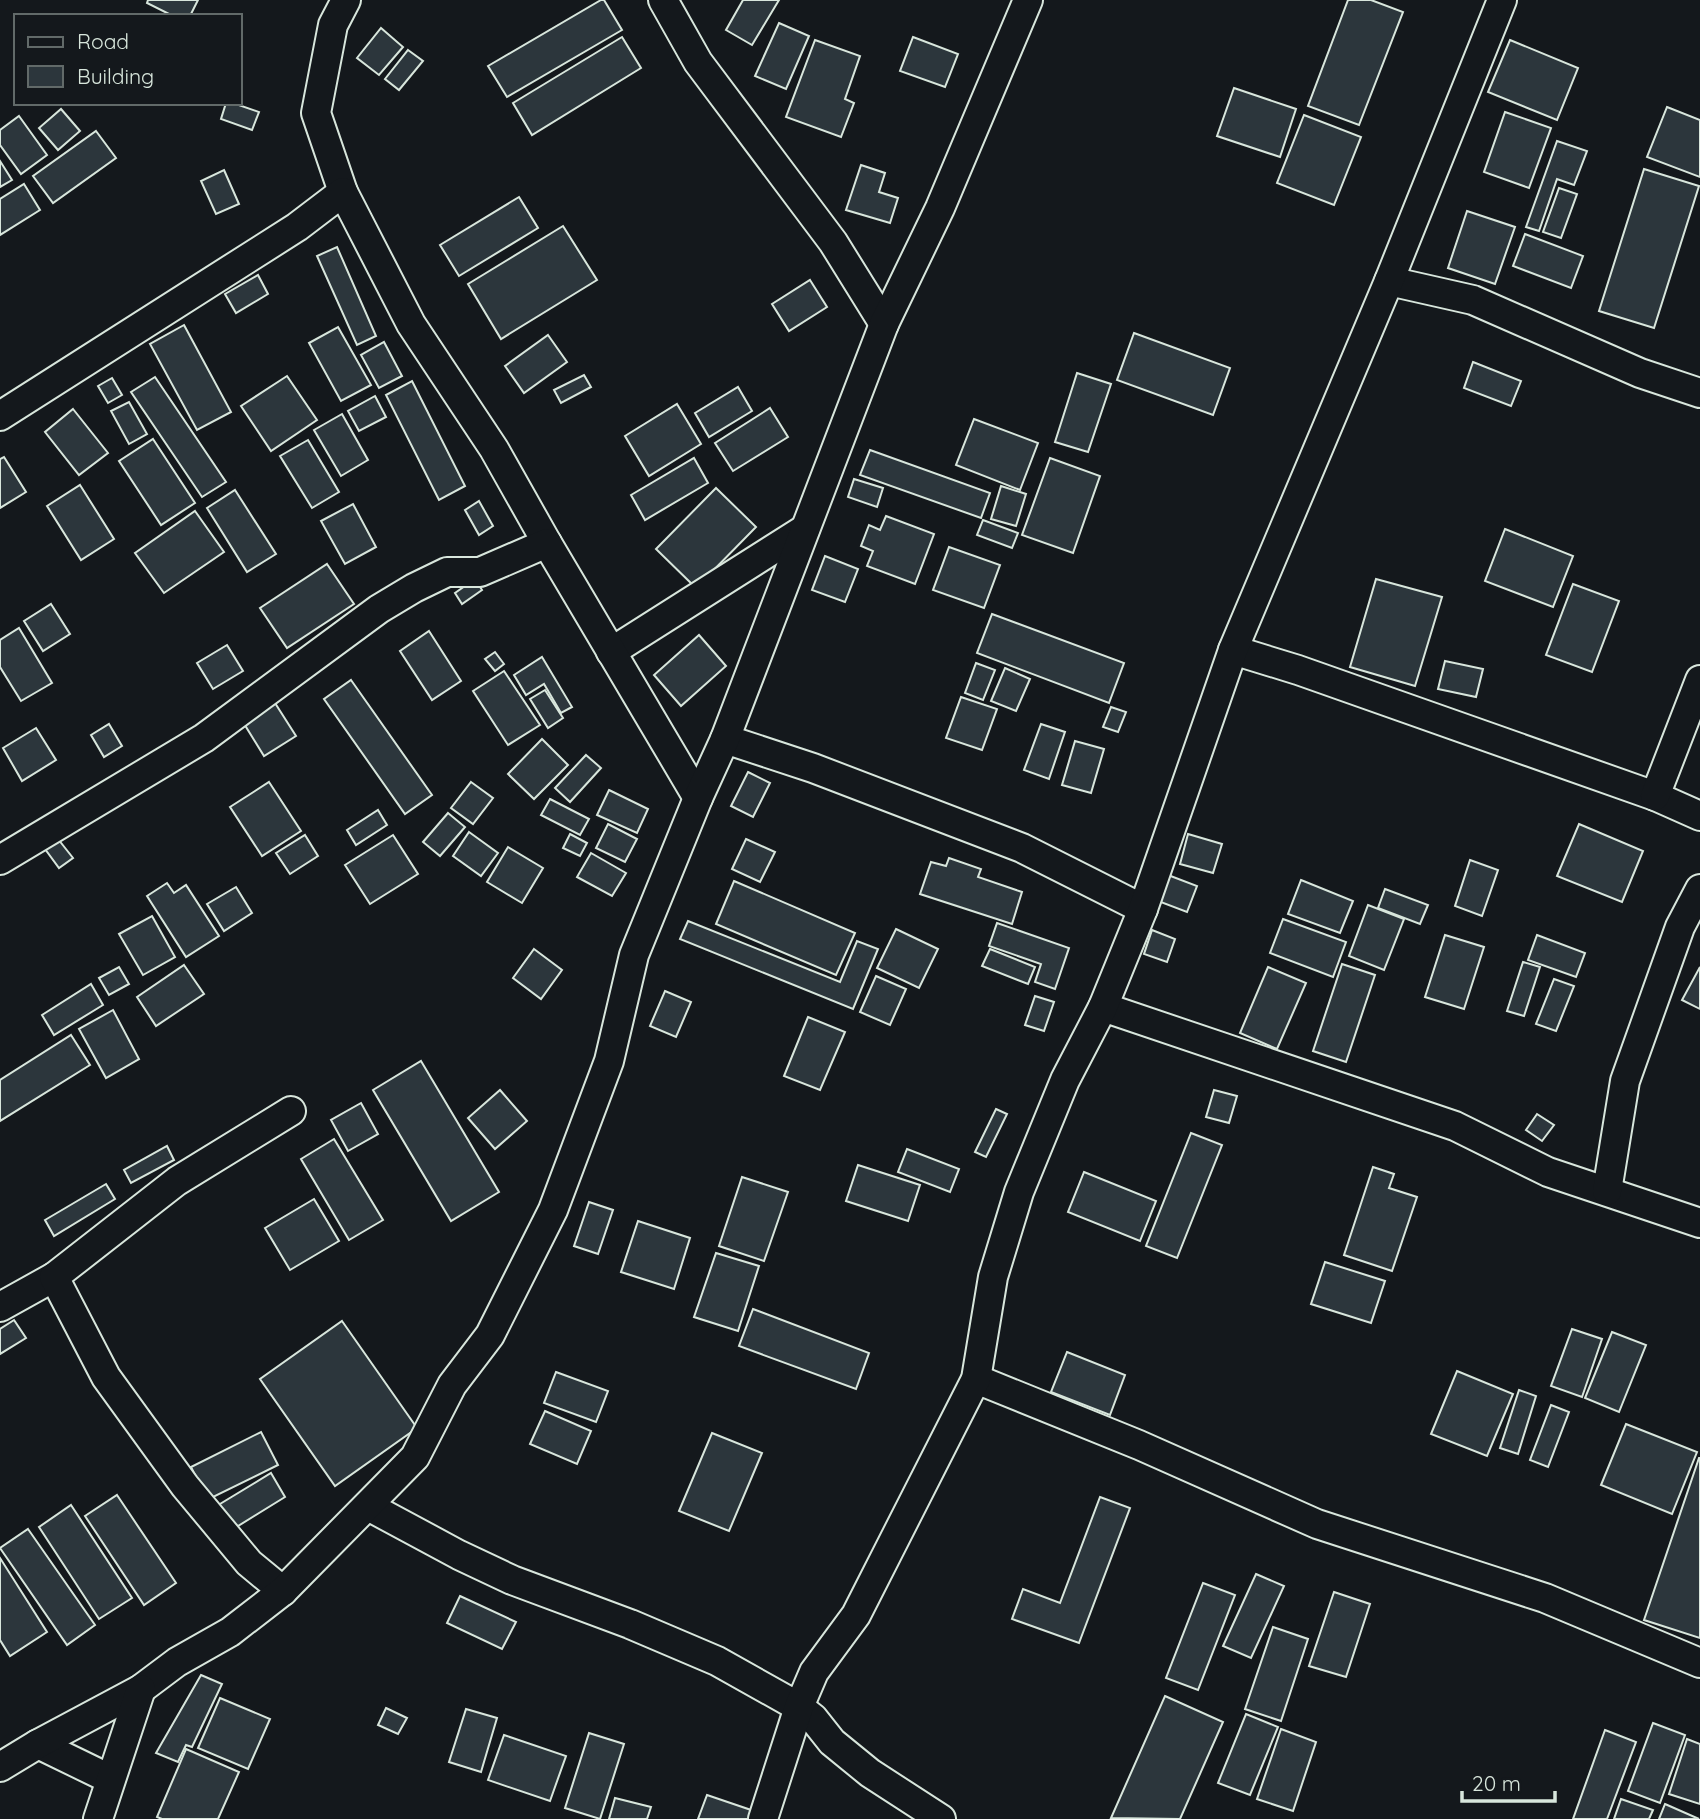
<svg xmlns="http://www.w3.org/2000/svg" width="1700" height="1819" viewBox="0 0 1700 1819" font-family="Quicksand,sans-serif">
  <rect width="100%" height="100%" fill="#14181c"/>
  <g fill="#2c363c" stroke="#d8e6dc" stroke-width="2">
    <path d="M148,0H198L190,16H173L147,3Z"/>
    <path d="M601,0H604L622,30L507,97L488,66Z"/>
    <path d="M743,0H779L752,45L726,30Z"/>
    <path d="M1348,0H1371L1403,12L1359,125L1308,106Z"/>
    <path d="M779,23L809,36L786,89L755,76Z"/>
    <path d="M381,28L403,47L379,75L357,58Z"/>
    <path d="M622,37L641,68L532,135L513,103Z"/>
    <path d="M913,37L958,54L945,87L900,71Z"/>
    <path d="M815,40L860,56L845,99L854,103L841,137L786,117Z"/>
    <path d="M1510,40L1578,68L1557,120L1488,92Z"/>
    <path d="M408,50L423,61L399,90L385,79Z"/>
    <path d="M1234,88L1296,109L1280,157L1217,136Z"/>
    <path d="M226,103H233L259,112L252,130L221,119Z"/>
    <path d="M1667,107L1700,120V177L1647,157Z"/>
    <path d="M61,109L80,131L58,150L39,128Z"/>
    <path d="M1505,112L1551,128L1529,188L1484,172Z"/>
    <path d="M1304,115L1361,137L1334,205L1277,183Z"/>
    <path d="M19,116L47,155L21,174L0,145V130Z"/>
    <path d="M96,131L116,158L53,203L33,176Z"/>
    <path d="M1557,141L1587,151L1574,185L1557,179L1539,231L1526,227Z"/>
    <path d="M0,161L12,180L0,187Z"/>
    <path d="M861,165L885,173L879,192L898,198L890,223L846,210Z"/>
    <path d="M1644,169L1699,186L1654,328L1599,311Z"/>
    <path d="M224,170L239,204L216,214L201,181Z"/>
    <path d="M24,184L40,210L0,235V199Z"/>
    <path d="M1559,188L1577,194L1561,238L1543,232Z"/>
    <path d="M519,197L538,228L459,276L440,245Z"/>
    <path d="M1467,211L1515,227L1495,284L1448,268Z"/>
    <path d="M563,226L597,280L501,339L468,284Z"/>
    <path d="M1525,234L1583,256L1571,288L1513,266Z"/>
    <path d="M337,247L376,336L357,345L317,256Z"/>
    <path d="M258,275L268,294L236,313L225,294Z"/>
    <path d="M810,280L827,307L789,331L772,304Z"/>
    <path d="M184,325L231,412L197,430L150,344Z"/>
    <path d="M338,327L371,385L341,401L309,343Z"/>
    <path d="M1134,333L1230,368L1213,415L1117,380Z"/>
    <path d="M548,335L567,362L524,393L505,366Z"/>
    <path d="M384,342L402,376L379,388L361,355Z"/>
    <path d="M1473,362L1521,381L1511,406L1464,388Z"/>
    <path d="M1077,373L1111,384L1088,452L1055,442Z"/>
    <path d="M584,375L591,387L561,403L554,390Z"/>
    <path d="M287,376L317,420L271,451L241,406Z"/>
    <path d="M155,377L226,482L202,497L131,392Z"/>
    <path d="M112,378L122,395L108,403L98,386Z"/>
    <path d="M412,381L465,486L439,500L386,395Z"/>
    <path d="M738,387L752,411L709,437L695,413Z"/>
    <path d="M375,396L386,417L359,431L348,411Z"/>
    <path d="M129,402L147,434L129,444L111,411Z"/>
    <path d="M677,404L701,444L649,476L625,436Z"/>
    <path d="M770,408L788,437L733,471L715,443Z"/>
    <path d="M73,409L108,453L79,475L45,432Z"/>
    <path d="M342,414L368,460L341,476L314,430Z"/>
    <path d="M974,419L1038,443L1020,490L956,465Z"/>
    <path d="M153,439L195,503L161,525L119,461Z"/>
    <path d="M308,440L339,492L312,508L280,456Z"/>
    <path d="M870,450L990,493L981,518L860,475Z"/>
    <path d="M4,457L26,492L0,508V459Z"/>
    <path d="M694,458L708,483L645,520L631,495Z"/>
    <path d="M1050,458L1100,476L1073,553L1022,535Z"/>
    <path d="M854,479L883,488L877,507L848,497Z"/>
    <path d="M80,485L114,539L81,560L47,506Z"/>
    <path d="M1001,486L1026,494L1016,526L991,519Z"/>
    <path d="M716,488L756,527L696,588L656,549Z"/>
    <path d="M235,490L276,554L247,572L207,508Z"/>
    <path d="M479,501L493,526L479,535L465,510Z"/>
    <path d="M353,504L376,547L345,564L321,521Z"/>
    <path d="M195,511L224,552L164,593L135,553Z"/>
    <path d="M886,516L934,534L915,584L867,566L873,551L861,546L869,525L880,530Z"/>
    <path d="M983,520L1018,533L1012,548L977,535Z"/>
    <path d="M1505,529L1573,556L1553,607L1485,581Z"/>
    <path d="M949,547L1000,565L984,608L933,590Z"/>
    <path d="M825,556L858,569L845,602L812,590Z"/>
    <path d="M327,564L354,604L287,648L260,608Z"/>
    <path d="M475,579L482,590L462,604L455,593Z"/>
    <path d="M1376,579L1442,597L1415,686L1350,667Z"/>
    <path d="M1573,584L1619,601L1592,672L1546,655Z"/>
    <path d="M51,604L70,634L43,651L24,621Z"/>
    <path d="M992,614L1124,663L1109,703L977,653Z"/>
    <path d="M19,628L52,683L21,701L0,667V640Z"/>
    <path d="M429,631L461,681L432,700L400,651Z"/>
    <path d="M699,635L726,666L681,706L654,675Z"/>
    <path d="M227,645L243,671L213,689L197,663Z"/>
    <path d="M495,652L504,664L495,671L485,659Z"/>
    <path d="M542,657L572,707L561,713L544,684L526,695L514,675Z"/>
    <path d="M1445,661L1483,669L1476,697L1438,689Z"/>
    <path d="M976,663L995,670L983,700L965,693Z"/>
    <path d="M1005,668L1030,679L1016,711L991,701Z"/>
    <path d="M504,671L540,725L508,745L473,691Z"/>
    <path d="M351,680L432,795L405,814L324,699Z"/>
    <path d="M545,690L563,718L548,728L530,699Z"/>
    <path d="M961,697L997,709L982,750L946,738Z"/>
    <path d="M275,703L296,736L264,756L243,722Z"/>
    <path d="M1111,707L1126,712L1118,732L1103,727Z"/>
    <path d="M109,724L122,746L104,757L91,735Z"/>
    <path d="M1041,724L1065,732L1049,779L1024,770Z"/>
    <path d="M36,728L56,760L22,781L3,748Z"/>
    <path d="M542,739L568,765L534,799L508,774Z"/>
    <path d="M1075,741L1104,749L1091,793L1062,785Z"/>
    <path d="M586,755L601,768L570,802L555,788Z"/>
    <path d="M748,772L770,783L753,817L731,806Z"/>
    <path d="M269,782L301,831L262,856L230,807Z"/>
    <path d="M471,782L493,798L473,824L451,808Z"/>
    <path d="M609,790L648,809L637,833L597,815Z"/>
    <path d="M550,799L589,819L580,835L541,815Z"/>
    <path d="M378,810L387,825L356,845L347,830Z"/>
    <path d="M448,813L465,827L440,856L423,842Z"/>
    <path d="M608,824L637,839L625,862L596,848Z"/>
    <path d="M1579,824L1643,851L1622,902L1557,876Z"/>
    <path d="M469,832L498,853L481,876L453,856Z"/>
    <path d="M570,834L587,843L580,856L563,848Z"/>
    <path d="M1188,834L1222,844L1213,873L1180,864Z"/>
    <path d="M305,835L318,856L290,874L276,853Z"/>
    <path d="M393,835L418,874L370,904L345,865Z"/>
    <path d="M58,839L73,858L59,868L45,849Z"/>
    <path d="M746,839L775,852L760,882L732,869Z"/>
    <path d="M508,847L543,868L522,903L487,882Z"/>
    <path d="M591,853L626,873L612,896L577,877Z"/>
    <path d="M949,858L981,869L978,877L1022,892L1012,924L920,894L931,862L946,866Z"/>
    <path d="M1470,860L1498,870L1482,916L1455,906Z"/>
    <path d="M1168,875L1197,886L1187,912L1158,901Z"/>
    <path d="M1301,880L1353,901L1340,933L1288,914Z"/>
    <path d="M734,881L855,933L836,975L716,924Z"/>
    <path d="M167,883L174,893L186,885L219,936L186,957L147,896Z"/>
    <path d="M236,887L252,913L224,931L207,904Z"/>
    <path d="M1385,889L1428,905L1420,924L1378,908Z"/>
    <path d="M1368,905L1404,919L1384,970L1349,956Z"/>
    <path d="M152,916L175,957L143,975L119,934Z"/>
    <path d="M1283,919L1346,942L1333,977L1270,953Z"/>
    <path d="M688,921L840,982L857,941L878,949L853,1009L680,939Z"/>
    <path d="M997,923L1069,948L1055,989L1035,982L1041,964L989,946Z"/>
    <path d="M896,929L938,949L919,988L877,968Z"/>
    <path d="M1152,930L1175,939L1167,962L1144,954Z"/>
    <path d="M1445,935L1484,947L1464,1009L1425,997Z"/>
    <path d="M1537,935L1585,953L1576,977L1528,960Z"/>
    <path d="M534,949L562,970L541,999L513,978Z"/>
    <path d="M990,949L1035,967L1028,984L982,966Z"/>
    <path d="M1523,962L1540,967L1524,1016L1507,1011Z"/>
    <path d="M1342,964L1375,975L1346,1062L1313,1051Z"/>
    <path d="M184,965L204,994L156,1026L137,997Z"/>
    <path d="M119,967L129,984L109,995L99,978Z"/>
    <path d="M1268,967L1306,983L1277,1049L1240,1033Z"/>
    <path d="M1700,967V1009L1682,1000Z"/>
    <path d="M876,976L906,989L890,1025L860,1012Z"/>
    <path d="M1554,979L1574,986L1556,1031L1536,1024Z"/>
    <path d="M91,984L103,1005L54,1035L42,1015Z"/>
    <path d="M665,991L691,1002L676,1037L650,1026Z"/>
    <path d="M1035,996L1054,1002L1044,1031L1025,1025Z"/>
    <path d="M113,1010L139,1059L106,1078L79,1029Z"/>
    <path d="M808,1017L845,1032L820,1090L784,1076Z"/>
    <path d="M71,1035L90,1065L0,1121V1080Z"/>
    <path d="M421,1061L499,1192L451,1221L373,1090Z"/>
    <path d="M500,1090L527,1121L495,1149L468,1118Z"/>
    <path d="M1214,1090L1237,1096L1229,1123L1206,1117Z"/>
    <path d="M361,1103L378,1134L348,1151L331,1120Z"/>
    <path d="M996,1109L1007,1114L986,1157L975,1152Z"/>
    <path d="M1537,1114L1554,1125L1542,1141L1526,1130Z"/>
    <path d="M1191,1133L1222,1145L1177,1258L1146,1246Z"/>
    <path d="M334,1139L383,1220L349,1240L301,1159Z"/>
    <path d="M167,1146L174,1160L131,1183L124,1170Z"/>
    <path d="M907,1149L959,1169L950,1192L898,1172Z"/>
    <path d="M858,1165L920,1185L908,1221L846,1201Z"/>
    <path d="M1373,1167L1394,1174L1389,1188L1417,1197L1392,1271L1344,1255Z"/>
    <path d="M1084,1172L1156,1201L1140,1241L1068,1212Z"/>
    <path d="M742,1177L788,1192L764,1261L719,1246Z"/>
    <path d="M106,1184L115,1199L54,1236L45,1220Z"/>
    <path d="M314,1199L339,1241L290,1270L265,1228Z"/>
    <path d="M589,1202L613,1210L598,1254L574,1246Z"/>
    <path d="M638,1221L690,1238L674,1289L621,1272Z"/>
    <path d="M716,1253L759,1266L738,1331L694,1317Z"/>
    <path d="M1325,1262L1385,1281L1371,1323L1311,1304Z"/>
    <path d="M753,1309L869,1353L856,1389L739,1346Z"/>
    <path d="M14,1320L26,1338L0,1354V1329Z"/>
    <path d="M342,1321L417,1428L335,1486L260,1379Z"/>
    <path d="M1572,1329L1602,1339L1582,1397L1551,1386Z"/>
    <path d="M1612,1332L1646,1345L1619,1412L1585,1398Z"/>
    <path d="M1067,1352L1125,1375L1110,1415L1051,1392Z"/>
    <path d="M1457,1371L1513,1394L1487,1456L1431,1434Z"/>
    <path d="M556,1372L608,1391L596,1422L544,1403Z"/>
    <path d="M1519,1390L1536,1396L1518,1454L1500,1448Z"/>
    <path d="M1551,1405L1569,1412L1548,1467L1530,1460Z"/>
    <path d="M545,1411L591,1431L577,1464L530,1444Z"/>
    <path d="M1626,1424L1697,1452L1672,1514L1601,1485Z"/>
    <path d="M261,1432L278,1465L207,1500L191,1467Z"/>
    <path d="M712,1433L762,1453L729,1531L679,1511Z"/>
    <path d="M1699,1458H1700V1638L1644,1620Z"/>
    <path d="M271,1473L285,1497L230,1531L215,1507Z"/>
    <path d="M117,1495L176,1583L144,1605L85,1516Z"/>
    <path d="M1100,1497L1130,1508L1079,1643L1012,1619L1023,1589L1060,1603Z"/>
    <path d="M71,1505L132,1598L99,1619L39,1527Z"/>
    <path d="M28,1529L95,1625L67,1645L0,1548Z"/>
    <path d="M0,1558L47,1632L10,1656L0,1640Z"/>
    <path d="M1256,1574L1284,1586L1251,1658L1223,1646Z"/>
    <path d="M1203,1583L1235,1595L1198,1690L1166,1678Z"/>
    <path d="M1334,1592L1370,1604L1346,1677L1309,1666Z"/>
    <path d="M460,1596L516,1622L502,1649L447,1623Z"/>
    <path d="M1273,1627L1308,1639L1281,1721L1245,1709Z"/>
    <path d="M201,1675L222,1684L192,1747L186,1745L178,1762L156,1753Z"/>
    <path d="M1165,1696L1223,1722L1180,1819L1111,1818Z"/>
    <path d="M220,1698L270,1719L248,1769L198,1748Z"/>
    <path d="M386,1708L407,1718L398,1734L378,1725Z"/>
    <path d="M466,1709L497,1718L481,1772L449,1762Z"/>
    <path d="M1246,1714L1278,1727L1250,1795L1218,1783Z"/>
    <path d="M1653,1723L1685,1735L1660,1803L1628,1791Z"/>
    <path d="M1281,1729L1316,1742L1293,1811L1257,1799Z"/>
    <path d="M1605,1730L1636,1742L1607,1819H1573Z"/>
    <path d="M589,1733L624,1744L600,1819L565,1808Z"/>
    <path d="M504,1735L566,1756L550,1801L488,1780Z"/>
    <path d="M1687,1739L1700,1744V1804L1669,1794Z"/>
    <path d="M186,1749L239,1772L218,1819H162L157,1817Z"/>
    <path d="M707,1795L754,1811L752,1819H698Z"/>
    <path d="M615,1798L651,1807L647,1819H609Z"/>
    <path d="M1621,1799L1653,1810L1649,1819H1614Z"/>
    <path d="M1665,1804L1699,1819H1659Z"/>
  </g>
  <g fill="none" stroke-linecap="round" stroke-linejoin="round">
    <g stroke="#d8e6dc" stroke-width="32">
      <g id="street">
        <path d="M663,0L698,62L833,242L884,324"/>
        <path d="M343,192L316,113L333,25L346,0"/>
        <path d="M1389,281L1473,300L1640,373L1700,393"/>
        <path d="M0,416L297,227L343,192L411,324L494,449L547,543"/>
        <path d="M1233,650L1298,670L1655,796L1700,816"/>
        <path d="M611,652L805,529"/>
        <path d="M725,739L813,768L1022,848L1143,909"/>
        <path d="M1655,796L1700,680"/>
        <path d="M0,860L204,738L379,609L414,588L447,572H480L547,543L698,798"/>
        <path d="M1103,1007L1455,1126L1548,1172L1700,1223"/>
        <path d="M1607,1191L1625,1081L1680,927L1700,889"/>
        <path d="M0,1307L54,1277"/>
        <path d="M976,1379L1139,1445L1317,1524L1545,1598L1700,1663"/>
        <path d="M368,1506L459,1555L512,1580L630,1624L717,1661L799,1707L813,1718L832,1742L870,1773L941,1819"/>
        <path d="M283,1591L249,1563L185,1486L106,1377L54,1277L177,1181L291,1111"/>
        <path d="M38,1744L110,1779"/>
        <path d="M0,1767L38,1744L141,1689L177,1662L230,1632L283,1591L415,1457L452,1385L490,1335L553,1210L609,1061L634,955L698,798L725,739L884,324L940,208L1028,0"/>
        <path d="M98,1819L141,1689"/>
        <path d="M763,1819L799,1707L814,1672L856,1615L976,1379L993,1277L1019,1192L1065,1080L1103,1007L1143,909L1233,650L1389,281L1502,0"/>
      </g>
    </g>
    <use href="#street" stroke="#14181c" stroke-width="28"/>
  </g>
  <rect x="14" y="14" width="228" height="91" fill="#14181c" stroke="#626a69" stroke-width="2"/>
  <rect x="28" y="37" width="35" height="10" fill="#14181c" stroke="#626a69" stroke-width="2"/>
  <text x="77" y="49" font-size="21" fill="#d8e6dc">Road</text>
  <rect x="28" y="66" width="35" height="21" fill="#2c363c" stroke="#626a69" stroke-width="2"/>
  <text x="77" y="84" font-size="21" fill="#d8e6dc">Building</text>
  <path d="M1462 1791v10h93v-10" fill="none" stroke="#d8e6dc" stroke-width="3.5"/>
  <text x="1472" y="1791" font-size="21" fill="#d8e6dc" stroke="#14181c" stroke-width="5" paint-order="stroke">20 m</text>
</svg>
